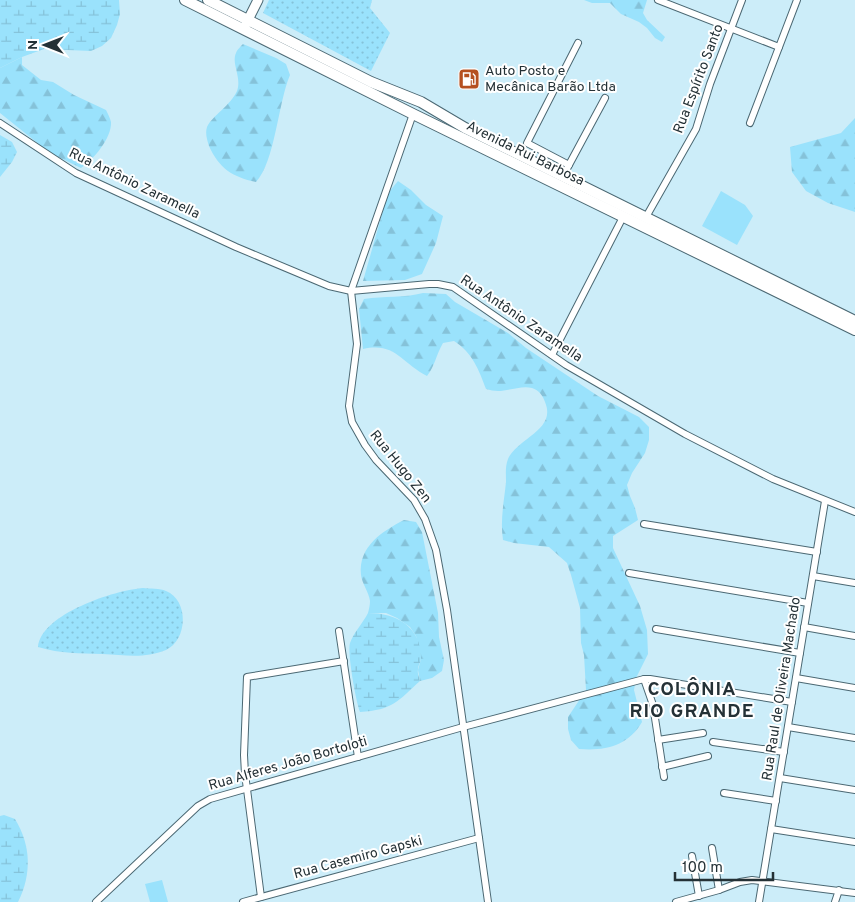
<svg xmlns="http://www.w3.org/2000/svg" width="855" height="902" viewBox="0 0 855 902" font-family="Overpass,sans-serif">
  <defs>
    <pattern id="grass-dots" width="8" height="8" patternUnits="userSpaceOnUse" patternTransform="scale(1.25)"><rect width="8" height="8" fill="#9ae2fc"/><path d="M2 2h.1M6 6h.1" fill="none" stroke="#85c2d9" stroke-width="1.8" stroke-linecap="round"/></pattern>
    <pattern id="forest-firs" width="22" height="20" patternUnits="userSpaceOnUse" patternTransform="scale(1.25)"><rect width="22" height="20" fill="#9ae2fc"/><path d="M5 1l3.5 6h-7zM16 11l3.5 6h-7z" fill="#85c2d9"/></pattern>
    <pattern id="wetland-marsh" width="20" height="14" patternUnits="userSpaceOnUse" patternTransform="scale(1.25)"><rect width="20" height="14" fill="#9ae2fc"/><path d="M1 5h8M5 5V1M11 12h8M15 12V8" fill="none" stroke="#85c2d9"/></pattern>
  </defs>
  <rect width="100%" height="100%" fill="#ccedf9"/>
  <g fill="url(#grass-dots)">
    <path d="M269,0H372L370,8L390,33L371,71L263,13Z"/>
    <path d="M143,588C150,589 160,588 166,591C189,600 188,640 166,650C144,659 125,655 102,654C78,653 62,654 38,647C41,614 115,590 143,588Z"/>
  </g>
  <g fill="url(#forest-firs)">
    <path d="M584,0H647L643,13L647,20L665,37L662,42L655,38L647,28L639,22L621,14L610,3H592Z"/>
    <path d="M243,44L276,58L286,64L290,75C278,103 275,162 256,182C232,177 219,168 209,146C207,140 205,133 207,127C212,116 231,105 237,91C242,77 231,64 236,53C237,50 241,46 243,44Z"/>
    <path d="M22,57V65L41,80L53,82L74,95L106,110C108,114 110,118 111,122C112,138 93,160 81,168L50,153L0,113V68Z"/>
    <path d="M855,118V212L828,203L806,191L792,172L790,147L841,133Z"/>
    <path d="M398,181L411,190L426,205L443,216L436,243L422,274L405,280L363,281L388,193Z"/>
    <path d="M423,293L446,294L455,302L508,333L526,348L598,396L639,417L649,427V440L645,453L632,473L627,485L630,496L635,508L638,520L613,536V548L640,606L647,630L648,654L636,678L634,690L642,722C628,746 606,751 579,749L571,740L568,729V717L586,690L584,655L581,643L580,608L571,575L567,563L549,547L514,543L503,540C500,520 504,502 506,482C506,474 505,467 508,459C517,438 557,430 545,402C543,396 539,390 532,388C522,385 509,391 498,391C494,391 490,390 486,389C479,370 472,352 454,341L443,343C436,355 435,366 427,376C401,363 396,342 363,349L359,309L364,299C384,296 404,298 423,293Z"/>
    <path d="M404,520L416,522L422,532L438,613L439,637L444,660L442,671L432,678L420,681L418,670L421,659L419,647L416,636L410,627L397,618L386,613H368C369,609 370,605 370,601C369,592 362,584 361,575C358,546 383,531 404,520Z"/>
  </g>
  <g fill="url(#wetland-marsh)">
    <path d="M0,0H119L120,14L117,25L111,38L102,46L91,51L44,49L22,57L0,68Z"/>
    <path d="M0,135L12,142L17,152L12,162L0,177Z"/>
    <path d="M368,613C396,613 421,626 421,658C421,662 418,665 418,669C417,673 419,677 420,681C398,701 393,710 360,712C356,702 347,652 350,643C354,632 363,623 368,613Z"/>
    <path d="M4,815L15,819C31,845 32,874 18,902H0V816Z"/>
  </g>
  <g fill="#9ae2fc">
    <path d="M721,191L745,205L753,216L737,245L702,226Z"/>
    <path d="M162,880L168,902H150L145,884Z"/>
  </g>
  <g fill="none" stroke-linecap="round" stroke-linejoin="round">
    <g stroke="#4b6873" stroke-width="8">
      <g id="street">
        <path d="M658,0L779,47"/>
        <path d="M413,114L351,291L357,344L349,406L352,422L365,445L376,460L414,500L425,519L436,550L447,610L488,902"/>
        <path d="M0,123L76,173L236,247L329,286L351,291L429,284H438L453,287L566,365L685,434L773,479L855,512"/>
        <path d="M750,123L797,0"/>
        <path d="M569,165L527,143L578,43"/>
        <path d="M563,176L605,98"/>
        <path d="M646,217L696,129L710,84L742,0"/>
        <path d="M552,355L623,217"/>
        <path d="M644,524L817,552"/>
        <path d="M629,573L808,603"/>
        <path d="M813,576L855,583"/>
        <path d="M804,627L855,636"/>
        <path d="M656,629L800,653"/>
        <path d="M339,631L358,757"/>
        <path d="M796,678L855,688"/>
        <path d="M644,679L653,705L664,777"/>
        <path d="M788,727L855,738"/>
        <path d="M658,740L703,733"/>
        <path d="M713,742L784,752"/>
        <path d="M662,767L708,756"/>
        <path d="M780,778L855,790"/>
        <path d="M724,793L776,801"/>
        <path d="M771,829L855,842"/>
        <path d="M712,848L719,890"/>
        <path d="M692,856L699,896"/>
        <path d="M261,897L245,774L244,755L247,677L344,661"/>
        <path d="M96,902L198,806L210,799L463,727L644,679H650L792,702"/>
        <path d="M243,902L479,838"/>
        <path d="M676,902L719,890L740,882L752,880L855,893"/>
        <path d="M759,902L825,501"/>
        <path d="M835,902L839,890"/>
      </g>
    </g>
    <g stroke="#4b6873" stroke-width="11">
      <path id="secondary" d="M245,26L258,0"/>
    </g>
    <g stroke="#4b6873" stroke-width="12">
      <g id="primary">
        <path d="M185,0L413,114L855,330"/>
        <path d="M208,0L371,82L421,102L465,128L855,321"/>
      </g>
    </g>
    <use href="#street" stroke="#fff" stroke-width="6"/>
    <use href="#secondary" stroke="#fff" stroke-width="9"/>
    <use href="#primary" stroke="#fff" stroke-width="10"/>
  </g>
  <defs>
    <g id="fuel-square" transform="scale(1.125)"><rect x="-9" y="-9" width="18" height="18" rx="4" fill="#b55020" stroke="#fff"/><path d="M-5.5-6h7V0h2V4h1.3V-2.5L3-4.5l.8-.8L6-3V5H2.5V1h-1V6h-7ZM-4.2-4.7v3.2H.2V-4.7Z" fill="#fff"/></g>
  </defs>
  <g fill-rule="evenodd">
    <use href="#fuel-square" x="469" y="79"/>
  </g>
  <g text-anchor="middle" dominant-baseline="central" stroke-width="4" stroke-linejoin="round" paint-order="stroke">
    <g font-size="14" fill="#243136" stroke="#fff" text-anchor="start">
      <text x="485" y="71">Auto Posto e<tspan x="485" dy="16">Mecânica Barão Ltda</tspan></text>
    </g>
    <g font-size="14" fill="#243136" stroke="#fff">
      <text transform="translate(699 79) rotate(-69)">Rua Espírito Santo</text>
      <text transform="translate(525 154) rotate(26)">Avenida Rui Barbosa</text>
      <text transform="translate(134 184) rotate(26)">Rua Antônio Zaramella</text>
      <text transform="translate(521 319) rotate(34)">Rua Antônio Zaramella</text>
      <text transform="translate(400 467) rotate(51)">Rua Hugo Zen</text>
      <text transform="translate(782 689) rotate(-81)">Rua Raul de Oliveira Machado</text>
      <text transform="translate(288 764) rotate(-16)">Rua Alferes João Bortoloti</text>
      <text transform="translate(358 858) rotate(-15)">Rua Casemiro Gapski</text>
    </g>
    <g font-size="19" font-weight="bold" letter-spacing="1" fill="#243136" stroke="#fff">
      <text x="692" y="690">COLÔNIA<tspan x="692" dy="22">RIO GRANDE</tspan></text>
    </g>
  </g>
  <g transform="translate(45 45) rotate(270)" stroke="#ffffff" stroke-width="4" paint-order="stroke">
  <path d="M0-4L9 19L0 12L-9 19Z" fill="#243136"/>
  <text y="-8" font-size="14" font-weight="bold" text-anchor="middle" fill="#243136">N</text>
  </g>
  <path d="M675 872v8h98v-8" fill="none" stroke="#243136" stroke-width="2.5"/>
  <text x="682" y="872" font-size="15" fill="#243136" stroke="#ffffff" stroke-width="4" paint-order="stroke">100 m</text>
</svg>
